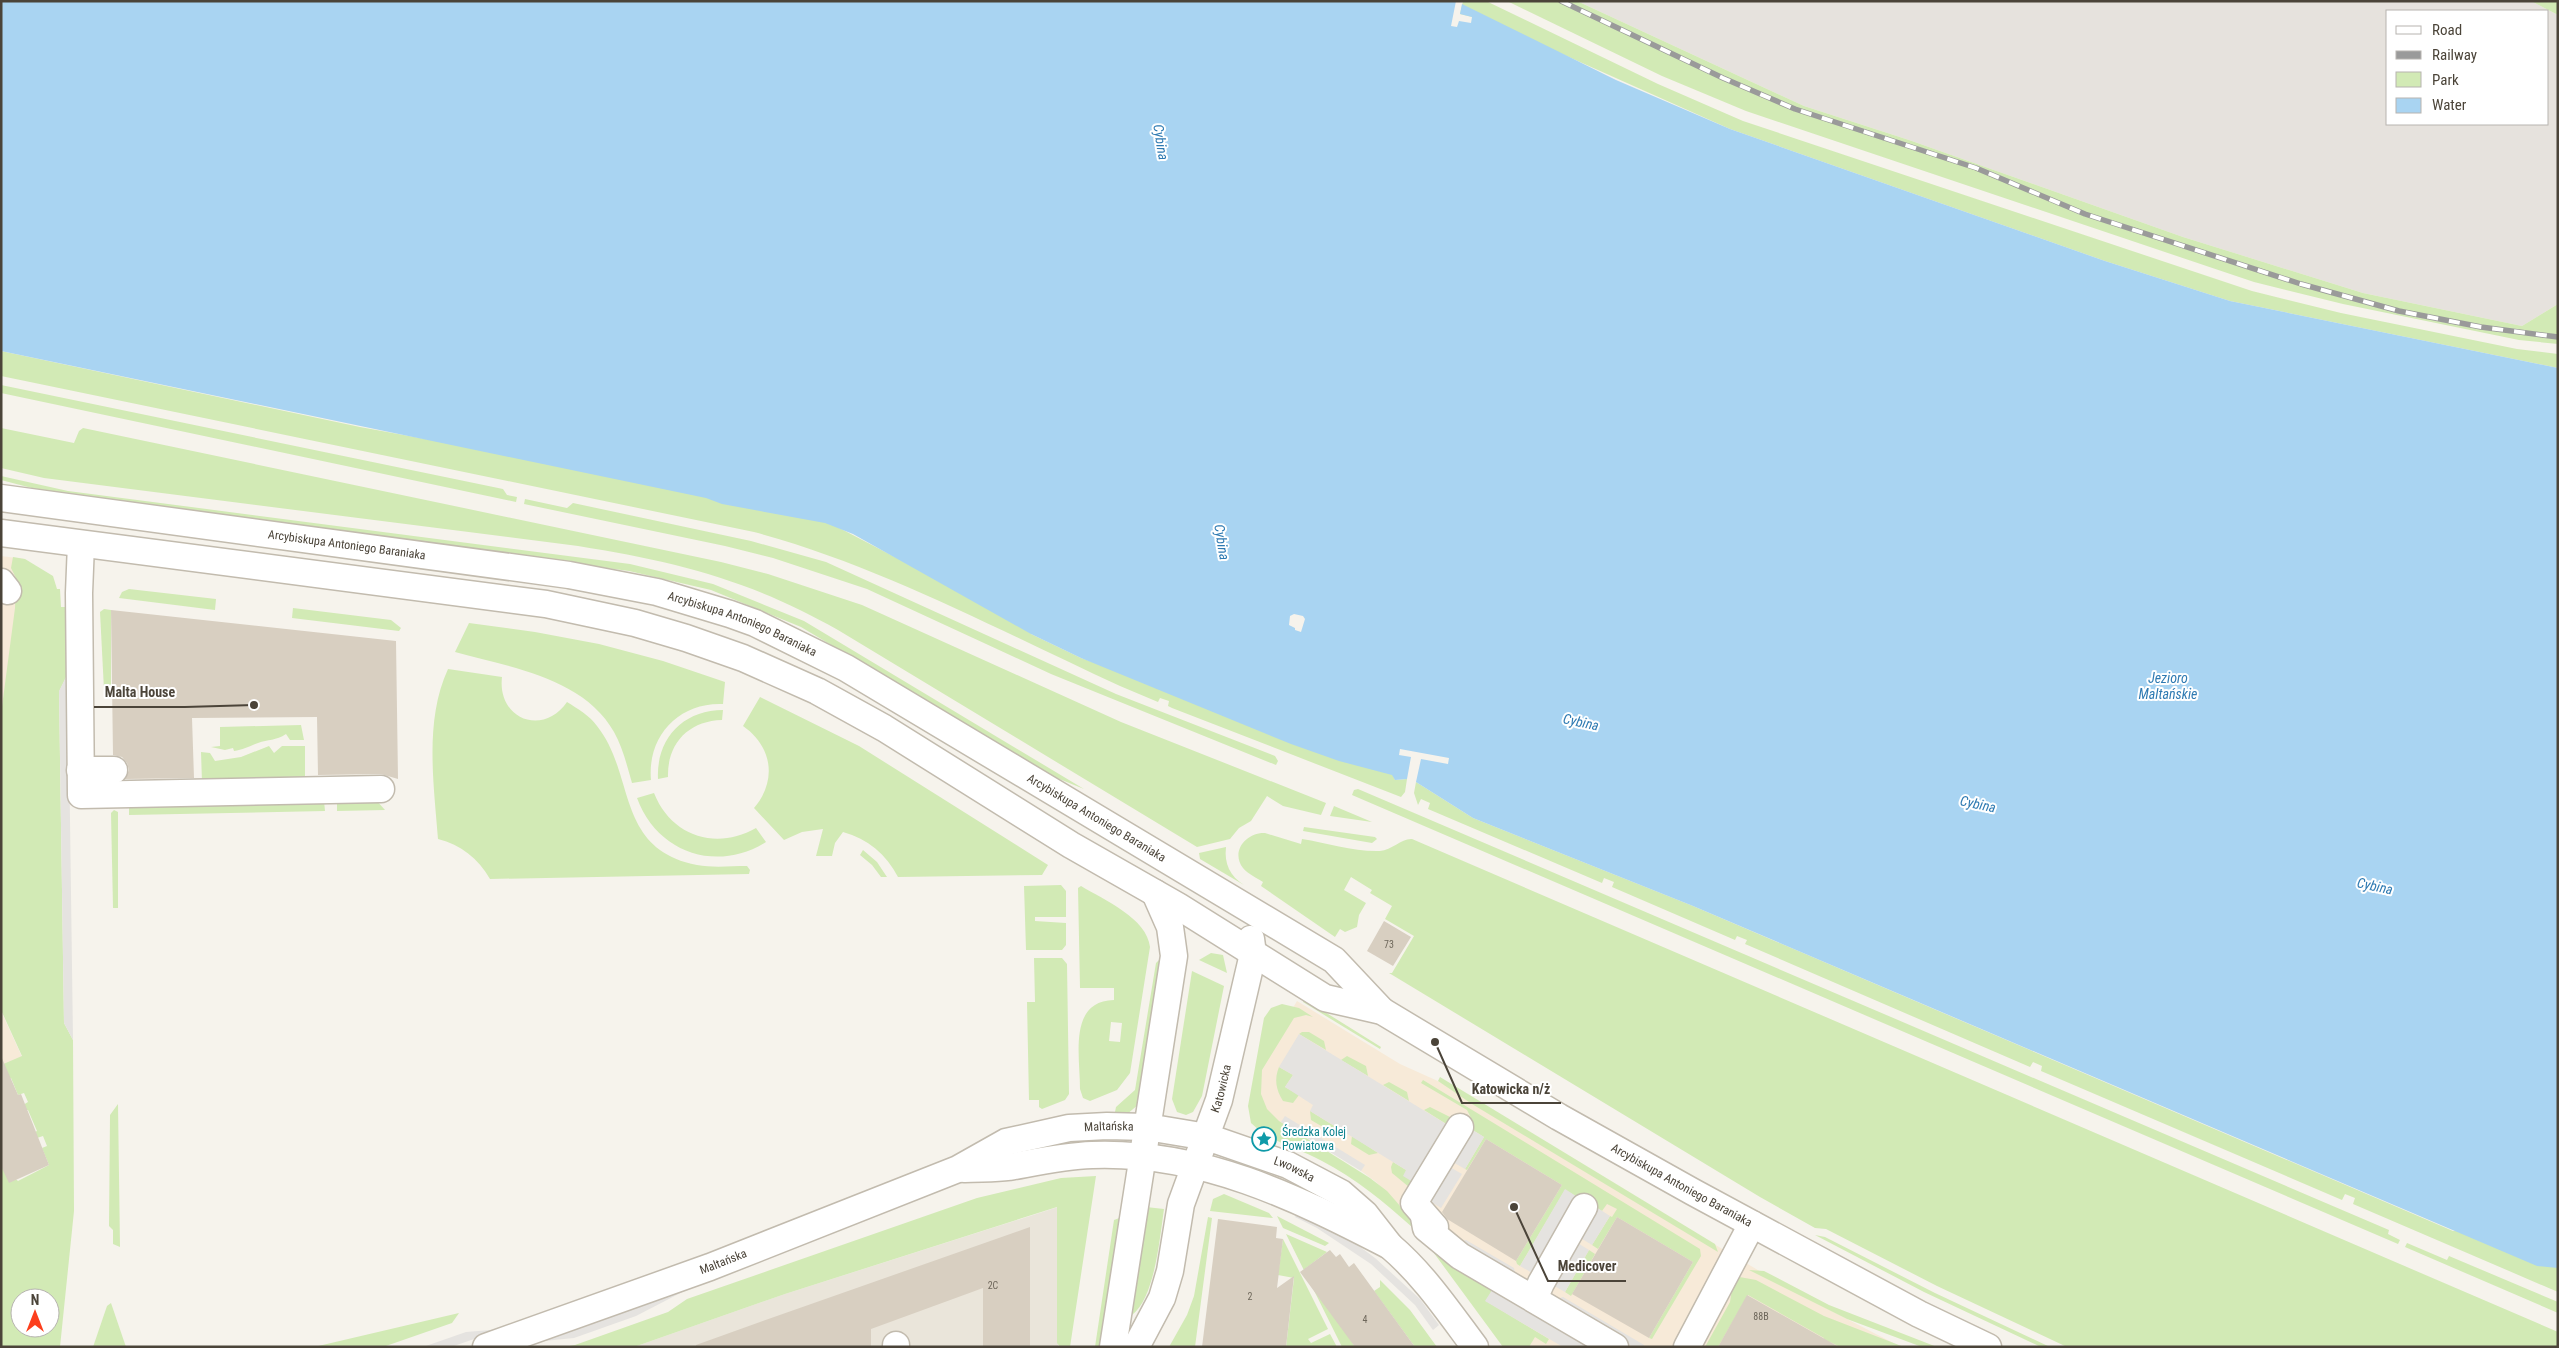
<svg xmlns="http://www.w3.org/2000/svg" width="2559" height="1348" viewBox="0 0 2559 1348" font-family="'Roboto Condensed',sans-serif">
  <rect width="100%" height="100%" fill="#f6f3ec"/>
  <path fill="#eae5da" d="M1058,1207V1347H634L785,1294Z"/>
  <g fill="#f7ead8">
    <path d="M1,556L24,559L1,714Z"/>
    <path d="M1297,1001L1400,1064L1440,1082L1795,1292L1901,1347H1516L1405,1211L1376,1182L1345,1159L1308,1138L1270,1122L1260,1095L1261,1061Z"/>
    <path d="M1,1011L22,1057L1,1066Z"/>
  </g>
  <path fill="#e6e2dd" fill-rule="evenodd" d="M1577,1H2531L2558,15V304L2522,326L2363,293L2183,237L1909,140L1804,106ZM2388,11H2548V124H2388Z"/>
  <g fill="#d2eab5" fill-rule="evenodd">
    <path d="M1463,1H1486L1658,84L1743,121L2252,291L2341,313L2517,349L2558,354V368L2230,301L2105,261L1730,129L1488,21L1460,14Z"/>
    <path d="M1507,1H1577L1804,106L1909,140L2183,237L2363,293L2522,326L2558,304V344L2519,340L2343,304L2254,282L1746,111L1662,76Z"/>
    <path d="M2531,1H2558V15Z"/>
    <path d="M1,351L360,427L801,508L1029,627L1031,634L1081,658L1389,766L1395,780L1407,779L1405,792L1401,797L1172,708L1168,706L1169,701L1160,698L1158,702L1120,686C1000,631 881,566 754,532L1,376Z"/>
    <path d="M1,385L503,489L507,495L517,497L516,502L1,393Z"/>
    <path d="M1,428L74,443L79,431L83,428L721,562L768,574L862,605L1121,722L1326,803L1321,815L1283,806L1267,796L1251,821L1239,828L1230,839L1197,847L838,630C750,580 677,562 578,546L44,478L1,468Z"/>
    <path d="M1,476L68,491L630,564L713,584L804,621L1084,789L1047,774L801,627L711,590L629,571L51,493L1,480Z"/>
    <path d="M525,499L567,508L573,503L751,541L826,562L1116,694L1275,756L1278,761L1276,765L1051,674L867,589L773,558L725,546L524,504Z"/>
    <path d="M13,557L25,559L53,576L57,589H60L61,607H67L68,673L59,692L64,1023L73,1040L74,1211L60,1347H1V1166L18,1181L49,1165L42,1148L47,1146L43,1136L37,1138L35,1132L37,1131L28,1110H25L23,1105L28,1102L24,1093L18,1095L11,1078L1,1082V1065L22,1056L1,1010V714L15,608L16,578L11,568ZM20,1298H50V1328H20Z"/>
    <path d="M129,589L216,599L215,610L119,598L122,592Z"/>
    <path d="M293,608L391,620L401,628L399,631L292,618Z"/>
    <path d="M104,609L111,610V690H104L100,612Z"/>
    <path d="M469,623L535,632L599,644L663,661L725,682L723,704C679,702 647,736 651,780L632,783C627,766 623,748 614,732C584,678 510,667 455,652Z"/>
    <path d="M448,669L502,677C497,719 543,737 567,702C578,709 589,715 597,726C636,775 615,849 697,865C713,868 731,866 747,866L750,870L749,874L490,879C478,858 461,845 438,839C434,785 424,721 448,669Z"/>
    <path d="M760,697L859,746L1048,865L1042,875L898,877C886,854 868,839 843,832L835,843L832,856H816L823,829L802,832L784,840L754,808C777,781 773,747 743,726Z"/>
    <path d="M723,710L722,720C688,721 667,744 668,777L658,779C656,739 683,710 723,710Z"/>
    <path d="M301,725L304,740H290L286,734C276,741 268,739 258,743C250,746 243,750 234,751L233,748L225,750L211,747L220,746V727Z"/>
    <path d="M269,746L274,753L282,746H305V780L202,782L201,752L210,753L215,761L241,757Z"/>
    <path d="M1416,782L1473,818L1693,906L2453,1231L2473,1230L2558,1262V1292L2353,1204L2355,1198L2345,1194L2342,1200L2041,1071L2042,1066L2033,1062L2030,1067L1745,944L1747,940L1737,936L1735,940L1612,887L1614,882L1604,878L1602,883L1428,809L1430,803L1421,799L1418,805L1414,793Z"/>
    <path d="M1358,789L2389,1230L2388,1234L2400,1240L2398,1244L1352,795L1354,790Z"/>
    <path d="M654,793C671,836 716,851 756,828L766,842C717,873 657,853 637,798Z"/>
    <path d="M376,800L385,810L337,811V803Z"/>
    <path d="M324,801L325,811L129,815V806Z"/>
    <path d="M1334,806L1372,822L1330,816Z"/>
    <path d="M114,810L118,812V908H113L111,813Z"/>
    <path d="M1304,827L1375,837L1377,839L1372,843L1303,831Z"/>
    <path d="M1265,833L1301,844L1302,839C1327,843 1355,852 1380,851C1392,850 1402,838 1412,839L2558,1332V1347H2067L1937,1286L1826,1229L1815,1228L1760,1197L1389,973H1392L1414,936L1385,919L1392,906L1370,893L1372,890L1351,877L1344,890L1366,903L1359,915L1357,927L1345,932L1340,929L1335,937L1261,886L1263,882C1257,878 1248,874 1243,868C1230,851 1247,832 1265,833Z"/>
    <path d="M1226,847C1224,864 1230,876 1244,885L1200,859L1199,853Z"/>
    <path d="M863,850L877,862L887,877H881L872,865L860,855Z"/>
    <path d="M1061,885L1066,891V917H1035V921L1066,923V945L1062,950H1026L1024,886Z"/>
    <path d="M1081,886C1104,900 1147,918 1150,947L1130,1073L1117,1090L1090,1101L1083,1098L1080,1089C1080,1056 1068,1001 1114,1000V988H1080L1078,888ZM1111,1022L1122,1023L1120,1042L1109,1041Z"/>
    <path d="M1211,953L1223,955L1227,973L1199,960Z"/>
    <path d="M1034,958H1062L1067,964L1069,1094L1065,1100L1042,1109L1039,1107V1100H1029L1027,1002H1035Z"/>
    <path d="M1161,958L1139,1104L1126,1115L1114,1117L1116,1107L1135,1090L1156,963Z"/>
    <path d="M1192,971L1224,986L1202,1096L1193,1112L1186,1115L1177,1112L1172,1099Z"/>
    <path d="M1304,999L1381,1047L1380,1049L1303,1002Z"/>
    <path d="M1282,1004L1299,1008L1313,1017L1306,1015L1294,1018L1262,1070L1261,1094L1267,1109L1279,1121L1370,1178L1387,1191L1415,1223L1412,1227C1384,1202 1355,1178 1322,1161C1296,1147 1272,1143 1251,1123L1248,1106L1264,1018L1271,1008Z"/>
    <path d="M1302,1032H1309L1324,1041L1326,1050L1299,1034Z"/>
    <path d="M1347,1056L1366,1066L1368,1076L1341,1060Z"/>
    <path d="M1279,1067L1293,1075L1285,1087L1299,1095L1293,1103L1283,1101C1276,1090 1274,1079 1279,1067Z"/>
    <path d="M1440,1077L1715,1244L1718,1252L1472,1104L1438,1081Z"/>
    <path d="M1423,1080L1700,1249L1701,1256L1652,1339L1649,1338L1693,1262L1617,1217L1598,1249L1592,1245L1610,1216L1612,1217L1617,1209L1607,1204L1602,1211L1565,1190L1520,1266L1517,1264L1516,1261L1562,1185L1486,1139L1467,1170L1465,1169L1484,1137L1471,1129L1472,1120L1467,1110L1421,1083Z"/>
    <path d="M1389,1082L1407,1092L1409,1101L1383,1085Z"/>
    <path d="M118,1104L120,1247L113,1244V1230L109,1226L110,1115Z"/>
    <path d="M1430,1107L1450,1117L1451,1127L1424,1110Z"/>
    <path d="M1310,1111L1336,1127L1328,1130L1311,1120Z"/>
    <path d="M1352,1136L1378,1153L1369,1155L1351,1144Z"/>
    <path d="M1393,1162L1406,1170L1416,1184L1409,1187L1392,1173L1391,1167Z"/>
    <path d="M1096,1176L1070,1347H1060L1057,1343V1207L785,1294L634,1347H564L575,1345L668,1312L687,1299L977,1198L1061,1178Z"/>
    <path d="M1224,1194L1269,1213L1273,1218L1210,1211L1213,1199Z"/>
    <path d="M1146,1207L1164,1209C1160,1236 1155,1298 1132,1315Z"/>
    <path d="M1277,1216L1329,1243L1325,1246L1283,1228Z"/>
    <path d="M1122,1217L1102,1347H1095L1114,1220Z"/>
    <path d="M1208,1217L1212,1218L1195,1347H1169L1187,1315L1194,1296Z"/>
    <path d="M1286,1234L1327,1252L1306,1268L1355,1347H1342Z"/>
    <path d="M1815,1235L1825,1237L1935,1293L2050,1347H2041L1924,1292Z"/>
    <path d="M1283,1239L1328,1329L1308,1339L1311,1343L1330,1334L1337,1347H1286L1294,1278L1278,1275Z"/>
    <path d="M2407,1243L2447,1260L2449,1256L2558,1302V1313L2405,1247Z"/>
    <path d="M1428,1245L1494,1287L1486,1301L1549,1339L1546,1344L1535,1337L1529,1347H1503Z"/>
    <path d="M1589,1250L1595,1254L1571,1296L1565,1292Z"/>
    <path d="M1749,1270L1764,1271L1829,1305L1937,1347H1922L1847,1319Z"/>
    <path d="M1734,1276L1756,1280L1824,1316L1904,1347H1840L1830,1342L1827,1347H1820L1824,1338L1748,1295L1718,1347H1705L1730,1302Z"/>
    <path d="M1380,1280L1410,1310L1437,1347H1415L1374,1291L1380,1287Z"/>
    <path d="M111,1303L126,1347H93L107,1306Z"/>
    <path d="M459,1313L452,1323L383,1347H314Z"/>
  </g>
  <g fill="#e5e3e0">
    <path d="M68,673L73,1040L64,1023L59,691Z"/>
    <path d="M1299,1034L1451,1127L1416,1184L1403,1176L1406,1170L1310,1111L1313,1105L1285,1087L1293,1075L1279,1067Z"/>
    <path d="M1285,1116L1334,1146L1365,1165L1361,1171L1281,1122Z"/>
    <path d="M1471,1129L1484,1137L1465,1169L1451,1161Z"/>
    <path d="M1448,1166L1462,1174L1441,1208L1428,1200Z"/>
    <path d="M1565,1189L1579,1198L1534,1274L1520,1266Z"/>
    <path d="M1596,1207L1610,1216L1592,1245L1579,1237Z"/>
    <path d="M1299,1210L1348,1238L1375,1258L1420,1299L1439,1325L1433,1330L1415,1305L1371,1264L1317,1228L1295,1217Z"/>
    <path d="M1466,1240L1514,1268L1516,1278L1457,1243Z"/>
    <path d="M1576,1242L1589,1250L1565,1292L1551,1284Z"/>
    <path d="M692,1287L636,1316L574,1338L534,1342Z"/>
    <path d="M1494,1287L1595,1347H1563L1485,1301Z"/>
    <path d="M1563,1297L1644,1345V1347H1633L1554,1300Z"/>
    <path d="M503,1329L451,1347H423L466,1332Z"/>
  </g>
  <path fill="#a9d4f2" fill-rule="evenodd" d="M1,1H1456L1451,26L1457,27L1459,21L1471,23L1472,17L1460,14L1462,4L1616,80L1730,129L2105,261L2230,301L2558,368V1268L2537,1266L1693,906L1473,818L1416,782L1421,759L1448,764L1449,758L1400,749L1399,755L1411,757L1407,779L1395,780L1392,775L1339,761L1291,744L1081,658L1031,634L853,534L825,523L722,504L706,498L1,351ZM1294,614L1303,616L1305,619L1301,632L1295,630V628L1289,625L1290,616Z"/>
  <g fill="#d8cfc1">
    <path d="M111,610L396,641L398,779L381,774L318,775L317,717L192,718L194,778L125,779L129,770L127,763L122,757L113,755Z"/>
    <path d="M1384,921L1411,937L1393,966L1367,951Z"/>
    <path d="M1,1056L18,1095L21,1094L49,1165L9,1183L1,1166Z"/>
    <path d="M1486,1139L1562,1185L1516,1261L1447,1219L1442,1212Z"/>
    <path d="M1617,1217L1693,1262L1649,1338L1572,1294Z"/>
    <path d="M1218,1219L1277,1227L1276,1238L1283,1239L1277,1288L1294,1276L1286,1347H1202Z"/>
    <path d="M1030,1227V1347H983V1288L871,1329V1347H696V1345L760,1322Z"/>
    <path d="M1330,1250L1336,1257L1340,1254L1349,1267L1354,1263L1415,1347H1355L1300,1272Z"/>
    <path d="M1747,1295L1839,1347H1718Z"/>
  </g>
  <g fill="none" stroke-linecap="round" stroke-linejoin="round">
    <g stroke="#c2bbae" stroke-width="29">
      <g id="minor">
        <path id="s1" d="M1,498L569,575L657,592L730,614L755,623L846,668L1334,960L1382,1011"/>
        <path id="s2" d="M1,533L546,604L635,623L686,638L743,658L817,691L884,728L1071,845L1178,906L1325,998L1382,1011L1559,1117L1693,1192L1919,1314L1988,1347"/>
        <path d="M81,544L79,593L81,795L381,789"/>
        <path d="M1,582L8,591"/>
        <path d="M80,770H114"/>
        <path d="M964,1169C979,1168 995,1169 1009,1167C1037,1162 1064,1156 1092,1155C1202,1151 1295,1197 1390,1246C1424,1275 1448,1311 1475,1347"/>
        <path d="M1424,1217L1426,1228L1460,1256L1615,1347"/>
        <path d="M1435,1227L1414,1203L1460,1127"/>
        <path d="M1534,1299L1541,1283L1584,1207"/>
        <path d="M896,1345V1347"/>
        <path id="s3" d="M486,1347L710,1267L958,1169L1006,1142L1069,1128L1107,1126L1147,1127L1207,1137L1288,1165L1341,1193L1365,1214L1390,1246"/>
        <path d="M1113,1347L1174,956L1170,927L1155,893"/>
        <path id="s4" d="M1136,1347L1162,1298L1170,1271L1181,1204L1219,1100L1253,954L1251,939"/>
        <path d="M1687,1347L1752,1224"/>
      </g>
    </g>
    <use href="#minor" stroke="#fff" stroke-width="26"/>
    <g stroke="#9a9a9a" stroke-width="5.5">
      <path id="rail" d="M1561,1L1723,78L1795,109L1976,168L2085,214L2301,284L2399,311L2481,327L2558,337"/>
    </g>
    <use href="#rail" stroke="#fff" stroke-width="4" stroke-dasharray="11" stroke-linecap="butt"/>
  </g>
  <defs>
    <g id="sight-ring" transform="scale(1.25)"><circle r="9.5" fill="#fff" stroke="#0f9aa8" stroke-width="1.5"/><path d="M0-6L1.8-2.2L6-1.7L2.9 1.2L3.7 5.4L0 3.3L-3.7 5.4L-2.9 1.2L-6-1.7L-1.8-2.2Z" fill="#0f9aa8"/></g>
  </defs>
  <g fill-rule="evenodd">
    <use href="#sight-ring" x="1264" y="1139"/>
  </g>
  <g text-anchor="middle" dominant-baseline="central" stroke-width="4" stroke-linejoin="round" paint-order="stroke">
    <g font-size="10" fill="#6e675b">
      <text x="1389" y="944">73</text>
      <text x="993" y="1285">2C</text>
      <text x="1250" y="1296">2</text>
      <text x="1761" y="1316">88B</text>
      <text x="1365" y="1319">4</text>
    </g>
    <g font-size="12" fill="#4b4439" stroke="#fff">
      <text stroke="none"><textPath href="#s1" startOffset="349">Arcybiskupa Antoniego Baraniaka</textPath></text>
      <text stroke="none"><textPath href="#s1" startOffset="754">Arcybiskupa Antoniego Baraniaka</textPath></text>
      <text stroke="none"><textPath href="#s1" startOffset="1159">Arcybiskupa Antoniego Baraniaka</textPath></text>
      <text stroke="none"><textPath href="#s4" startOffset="274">Katowicka</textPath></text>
      <text stroke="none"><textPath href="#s3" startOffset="664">Maltańska</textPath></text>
      <text stroke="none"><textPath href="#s3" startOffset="856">Lwowska</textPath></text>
      <text stroke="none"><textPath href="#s2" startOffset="1834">Arcybiskupa Antoniego Baraniaka</textPath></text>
      <text stroke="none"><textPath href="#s3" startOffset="252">Maltańska</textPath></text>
    </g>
    <g font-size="12" fill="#0d838f" stroke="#fff" text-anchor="start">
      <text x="1282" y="1132">Średzka Kolej<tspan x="1282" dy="14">Powiatowa</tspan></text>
    </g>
    <g font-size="14" font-style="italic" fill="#2e7ab2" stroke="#fff">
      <text transform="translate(1161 142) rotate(81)">Cybina</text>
      <text transform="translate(1222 542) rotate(81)">Cybina</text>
      <text x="2168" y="678">Jezioro<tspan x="2168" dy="16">Maltańskie</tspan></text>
      <text transform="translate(1581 722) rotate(12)">Cybina</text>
      <text transform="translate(1978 804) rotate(12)">Cybina</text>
      <text transform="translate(2375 886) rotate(12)">Cybina</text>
    </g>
  </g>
  <path fill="none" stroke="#4b4439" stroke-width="2" d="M254 705L185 707H94M1435 1042L1462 1103H1561M1514 1207L1548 1281H1626"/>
  <g fill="#4b4439" stroke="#fff" stroke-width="2">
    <circle cx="254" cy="705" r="5"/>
    <circle cx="1435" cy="1042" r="5"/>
    <circle cx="1514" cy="1207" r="5"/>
  </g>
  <g font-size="14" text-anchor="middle" font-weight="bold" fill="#4b4439" stroke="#fff" stroke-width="4" stroke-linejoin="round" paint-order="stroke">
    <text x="140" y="697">Malta House</text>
    <text x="1511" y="1094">Katowicka n/ż</text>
    <text x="1587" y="1271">Medicover</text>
  </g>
  <rect width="2559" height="1348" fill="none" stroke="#4b4439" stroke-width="5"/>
  <rect x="2386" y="10" width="162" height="115" fill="#ffffff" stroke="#b7b4b0"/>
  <rect x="2396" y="26" width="25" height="8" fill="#ffffff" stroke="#b7b4b0"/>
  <text x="2432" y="35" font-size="15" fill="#4b4439">Road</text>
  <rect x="2396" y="51" width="25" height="8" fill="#9a9a9a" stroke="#b7b4b0"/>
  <text x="2432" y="60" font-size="15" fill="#4b4439">Railway</text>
  <rect x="2396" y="72" width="25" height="15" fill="#d2eab5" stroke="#b7b4b0"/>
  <text x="2432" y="85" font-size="15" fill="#4b4439">Park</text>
  <rect x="2396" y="98" width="25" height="15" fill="#a9d4f2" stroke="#b7b4b0"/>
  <text x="2432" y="110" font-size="15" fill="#4b4439">Water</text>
  <g transform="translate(35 1313)"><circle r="24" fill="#ffffff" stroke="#b7b4b0"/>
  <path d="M0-4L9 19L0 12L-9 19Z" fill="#fc3f1d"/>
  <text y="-8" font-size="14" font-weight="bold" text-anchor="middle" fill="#4b4439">N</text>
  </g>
</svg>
